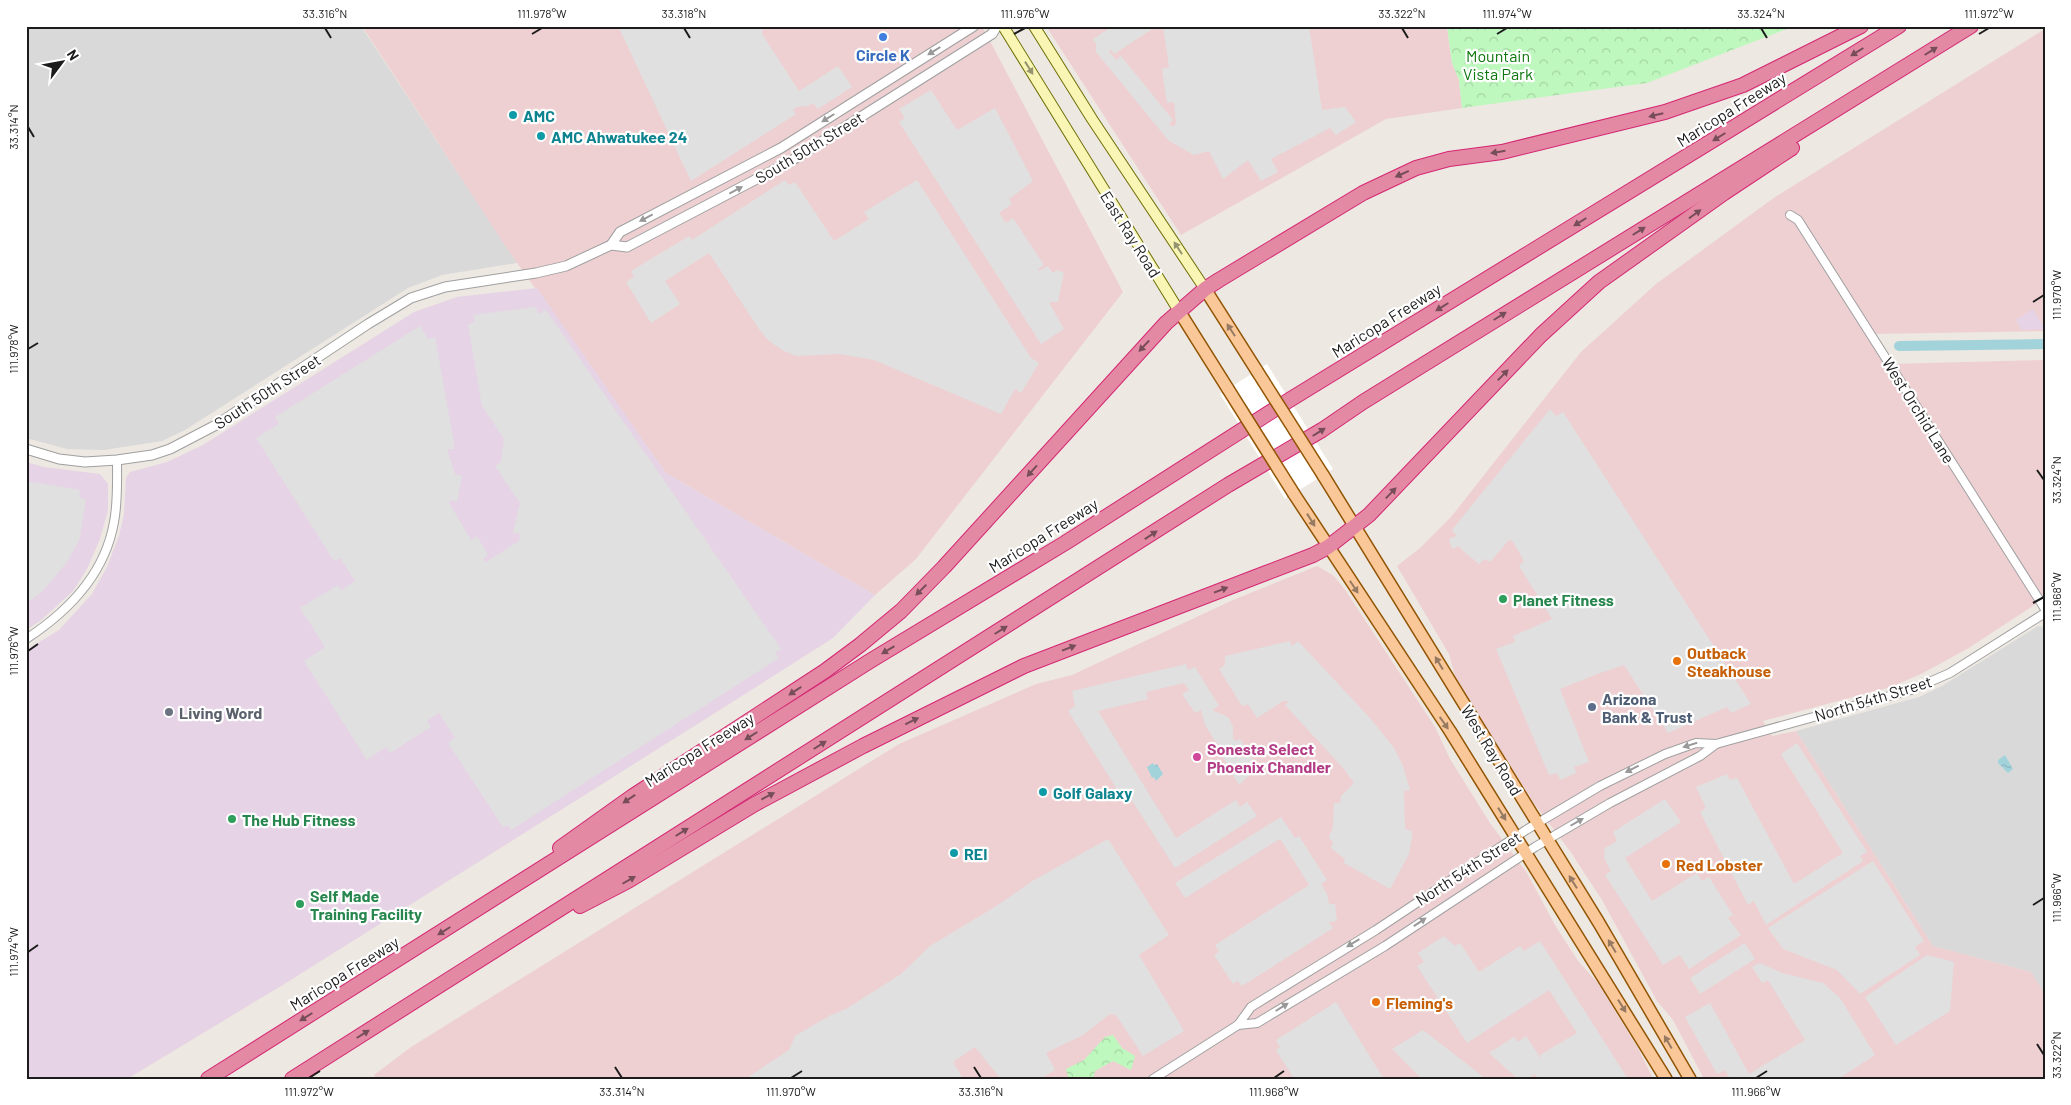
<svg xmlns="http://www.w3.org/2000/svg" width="2071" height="1105" viewBox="0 0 2071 1105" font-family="Barlow,sans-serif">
  <defs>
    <pattern id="park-crowns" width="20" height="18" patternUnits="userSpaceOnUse" patternTransform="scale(1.25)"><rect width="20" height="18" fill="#bff8be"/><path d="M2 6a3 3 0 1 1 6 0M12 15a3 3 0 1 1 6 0" fill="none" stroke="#a4d4a3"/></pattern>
    <pattern id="water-ripples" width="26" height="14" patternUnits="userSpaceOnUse" patternTransform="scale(1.25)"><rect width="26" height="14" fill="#a2d3db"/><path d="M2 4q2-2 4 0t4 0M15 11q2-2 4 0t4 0" fill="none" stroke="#8bb5bb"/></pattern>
  </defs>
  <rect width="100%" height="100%" fill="#ede8e1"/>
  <g fill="#dad9d9">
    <path d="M26,26H361L517,263L442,275L408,288L185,430L162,441L104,450L67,449L26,438Z"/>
    <path d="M2038,626L2045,627V994L2031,972L1933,946L1796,731L1919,697L1942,686Z"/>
  </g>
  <g fill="#eed0d2">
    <path d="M362,26H982L1123,292L916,559L875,595L666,473L508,250Z"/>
    <path d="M1046,26H1447L1452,63L1459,80L1462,108L1386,119L1181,235Z"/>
    <path d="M2045,29V331L1872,334L1890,364L2045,360V598L1967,649L1923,673L1891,687L1763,721L1772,736L1796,731L1933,946L2031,972L2045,994V1079H1704L1673,1020L1657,1001L1602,900L1570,851L1533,802L1455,676L1449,654L1397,566L1420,548L1451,517L1581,352L1656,284L1775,197Z"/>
    <path d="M1317,566L1334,576L1346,591L1435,727L1450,759L1490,823L1527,873L1555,925L1578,961L1598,983L1639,1050L1653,1079H376L374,1075L411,1047L899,744L1036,684L1072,675L1233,600Z"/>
  </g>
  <g fill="#e6d3e5">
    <path d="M537,288L666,473L875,595L833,638L761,684L286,983L127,1079H26V650L59,630L92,594L107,567L119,536L124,514L126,478L130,472L167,462L203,445L414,312L457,297Z"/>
    <path d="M2033,309L2045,329L2022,330L2016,320Z"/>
    <path d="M26,462L44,467L100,474L108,484V510L100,539L87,569L73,591L40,621L26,630Z"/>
  </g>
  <g fill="url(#park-crowns)">
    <path d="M1447,26H1794L1647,83L1462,108L1459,80L1452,63Z"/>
    <path d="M1113,1035L1122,1048L1135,1056L1131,1070L1113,1061L1095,1071L1093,1079H1069L1066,1069L1084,1060L1105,1037Z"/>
  </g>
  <g fill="#e0e0e0">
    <path d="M618,26H765L762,30V34L799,91L838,66L852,87L818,109L813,103L808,106L796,107L793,110L796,114L691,181Z"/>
    <path d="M1113,26H1157L1114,54L1111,49L1109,51L1116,60L1121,56L1173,120L1169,124L1173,127L1176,123L1174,102L1167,103L1162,69L1169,67L1163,26H1309L1322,110L1345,107L1356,122L1336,135L1330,128L1271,159L1278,172L1261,181L1248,160L1223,179L1209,151L1194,155L1169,141L1096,52V44L1093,39Z"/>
    <path d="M931,90L957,130L995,108L1033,181L1009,199L1012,204L999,213L1006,223L1013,218L1044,265L1038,269L1039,271L1048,266L1053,273L1057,270L1064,273L1058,302H1050V304L1064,329L1041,344L899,122L905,118L899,109Z"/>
    <path d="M785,180L789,185L795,182L834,241L869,219L864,212L917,180L1031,358L1039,363L1021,393L1015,389L1001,414L874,360L839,354L796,356L782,350L768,340L759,329L709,253L665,281L680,304L651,323L626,282L634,277L631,271L689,236L692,240Z"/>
    <path d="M536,307L538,314L546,310L781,649L775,653L779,658L511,830L508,825L503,827L448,743L455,738L439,713L427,721L431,727L390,753L386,747L367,760L304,661L325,647L300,608L338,585L341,590L355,581L340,558L334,561L256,438L279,424L275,417L420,326L428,339L435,337L455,449H447L455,474L462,476L457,502L450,500L449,503L471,540L477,536L488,555L483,559L486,562L519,541L520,534L513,533L520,503L495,466L501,462L504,439L482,406L468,324L475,322L473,315Z"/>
    <path d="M1550,409L1556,416L1563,412L1751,704L1731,713L1727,707L1668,733L1624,665L1600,673L1560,689L1589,762L1574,767L1576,773L1560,780L1557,773L1549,775L1496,649L1515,642L1513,636L1552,619L1519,566L1524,561L1512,540L1508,541L1490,562L1485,559L1479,564L1463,551L1459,546L1452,549L1449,539L1457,536L1452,530Z"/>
    <path d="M26,481L80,490L79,497L86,500L79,541L67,562L42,592L26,604Z"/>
    <path d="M1290,641L1292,646L1298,641L1370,718L1394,748L1403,766L1410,790L1404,791L1405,829L1412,831V836L1409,854L1390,889L1344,863L1345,859L1331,848L1333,842L1329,838L1333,826L1334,803H1340L1341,796L1354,783L1344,769L1285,705L1289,701H1283L1257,718L1248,704L1242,706L1219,669L1225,665V656Z"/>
    <path d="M1186,664L1188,670L1195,667L1219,706L1213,709L1214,711L1224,715L1229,718L1233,727V738L1236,741L1240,739L1258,767L1239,785L1222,756L1227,752L1215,741L1205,725L1201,710L1195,713L1182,694L1189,690L1184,683L1146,692L1148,699L1098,711L1176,838L1236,800L1240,807L1247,802L1257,816L1175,868L1124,788L1118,791L1068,711L1075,706L1072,691Z"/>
    <path d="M1797,743L1867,852L1860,856L1863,861L1766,925L1754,901L1748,905L1700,812L1706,808L1696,787L1727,774L1730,780L1737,778L1794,884L1843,853L1781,754Z"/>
    <path d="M1665,799L1681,822L1625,858L1652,901L1697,873L1702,881L1709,877L1733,915L1728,918L1741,935L1689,969L1680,955L1663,965L1605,875L1611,871L1604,858L1605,848L1617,841L1613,832Z"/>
    <path d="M1281,817L1295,838L1299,836L1327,880L1321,884L1327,894L1329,904H1335L1337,921L1329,922L1333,928L1242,986L1238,981L1233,984L1214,955L1219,952L1215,945L1309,885L1281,840H1278L1185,898L1175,883Z"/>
    <path d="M1108,839L1169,935L1139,955L1184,1031L1143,1056L1116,1015L1110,1014L1083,1035L1046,1053L1055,1070L1040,1079H1001L975,1047L953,1062L963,1079H745L789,1050L795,1036L831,1015L846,1009L901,974L930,946L998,905L1034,880Z"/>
    <path d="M1873,861L1924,941L1915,947L1920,955L1860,994L1837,970L1783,949L1768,928Z"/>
    <path d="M1444,936L1455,946L1460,943L1479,972L1520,946L1524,951L1540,941L1628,1079H1539L1534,1074L1528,1079H1518L1489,1053L1514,1037L1518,1042L1526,1036L1542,1060L1540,1055L1577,1033L1549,990L1467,1043L1417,966L1424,962L1418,953Z"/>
    <path d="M1745,943L1755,959L1700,994L1690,978Z"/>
    <path d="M1927,955L1954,962L1950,1011L1896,1045L1865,997Z"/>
    <path d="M1760,963L1782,973L1823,983L1840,998L1875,1055L1838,1079H1730L1725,1070L1717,1074L1685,1017L1710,1003L1749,1074L1805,1040L1768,980L1762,983L1752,967Z"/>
    <path d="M1336,1002L1384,1079H1294L1276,1050L1280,1047L1276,1040Z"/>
    <path d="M1423,1030L1486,1079H1422L1392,1049Z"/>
  </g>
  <g fill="url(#water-ripples)">
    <path d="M2005,755L2013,769L2008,773L1998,763V760Z"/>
    <path d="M1153,763L1154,765L1157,764L1163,774L1156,781L1154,777L1152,778L1147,767Z"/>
  </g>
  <path fill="#fff" d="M1267,364L1333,469L1285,499L1220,394Z"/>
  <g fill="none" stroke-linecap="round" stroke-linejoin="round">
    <path stroke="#a2d3db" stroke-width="10" d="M1899,346L2045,344"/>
    <g stroke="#a0a0a0" stroke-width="10">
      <g id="minor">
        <path d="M1790,215L1798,220L2045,609"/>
        <path d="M26,639C69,611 105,574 114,522C118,502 117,481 117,460"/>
        <path d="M1238,1025L1257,1023L1385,946L1535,847L1610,803L1700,756L1716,744"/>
        <path d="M1153,1079L1238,1025L1251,1007L1376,930L1526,830L1600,786L1665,754L1696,743L1716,744L1911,690L1950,673L2045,613"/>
      </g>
    </g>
    <g stroke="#a0a0a0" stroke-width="11">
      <g id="tertiary">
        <path d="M611,245L620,232L781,148L974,26"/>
        <path d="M26,449L59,459L85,462L117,460L152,455L170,449L216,425L368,324L411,298L445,287L536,273L566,266L611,245L627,247L791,161L992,34L997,26"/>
      </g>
    </g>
    <g stroke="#6e6f06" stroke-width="12">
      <g id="secondary">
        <path d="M1003,26L1179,311"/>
        <path d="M1034,26L1092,119L1205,289"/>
      </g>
    </g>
    <g stroke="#915402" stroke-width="14">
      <g id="primary">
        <path d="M1205,289L1257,371"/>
        <path d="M1179,311L1228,389"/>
        <path d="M1323,475L1599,923L1690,1079"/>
        <path d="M1294,494L1450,731L1666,1079"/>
      </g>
    </g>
    <g stroke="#d42673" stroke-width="16">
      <g id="motorway">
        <path d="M560,848L633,796L825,671L860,645L901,611L944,567L1166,323L1205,289L1219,280L1363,193L1416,168L1449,159L1502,152L1665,112L1743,85L1861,26"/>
        <path d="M580,906L628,881L755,804L863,746L1024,666L1266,573L1313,555L1328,547L1369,515L1541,335L1599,282L1724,193L1792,148"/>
        <path d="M208,1079L870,661L1065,543L1291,399L1899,26"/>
        <path d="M292,1079L1228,485L1322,430L1363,402L1971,26"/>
      </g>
    </g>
    <use href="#minor" stroke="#fff" stroke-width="8"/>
    <use href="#tertiary" stroke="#fff" stroke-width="9"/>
    <use href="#secondary" stroke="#f8f5b5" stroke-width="10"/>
    <use href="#primary" stroke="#fac799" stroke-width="11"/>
    <use href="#motorway" stroke="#e489a3" stroke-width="14"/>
    <g stroke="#915402" stroke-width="14" stroke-linecap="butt">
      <g id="primary-bridge">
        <path d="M1257,371L1323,475"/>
        <path d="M1228,389L1294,494"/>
      </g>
    </g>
    <use href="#primary-bridge" stroke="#fac799" stroke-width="11"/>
  </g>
  <defs><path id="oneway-solid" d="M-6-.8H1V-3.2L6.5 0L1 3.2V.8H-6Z" transform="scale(1.25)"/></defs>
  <g fill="#999">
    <use href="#oneway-solid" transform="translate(934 51) rotate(148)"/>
    <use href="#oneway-solid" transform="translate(828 118) rotate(148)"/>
    <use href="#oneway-solid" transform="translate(736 190) rotate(-28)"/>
    <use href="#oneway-solid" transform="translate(646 218) rotate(152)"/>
    <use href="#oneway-solid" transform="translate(1690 745) rotate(163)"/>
    <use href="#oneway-solid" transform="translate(1632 769) rotate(153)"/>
    <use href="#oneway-solid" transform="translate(1577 822) rotate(-30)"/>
    <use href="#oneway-solid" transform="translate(1420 922) rotate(-34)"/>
    <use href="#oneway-solid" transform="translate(1353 943) rotate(149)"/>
    <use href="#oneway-solid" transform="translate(1282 1007) rotate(-32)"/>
  </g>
  <g fill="#764d59">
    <use href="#oneway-solid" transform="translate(1931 51) rotate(-32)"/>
    <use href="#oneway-solid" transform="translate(1857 52) rotate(148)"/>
    <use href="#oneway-solid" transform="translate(1656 115) rotate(166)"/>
    <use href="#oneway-solid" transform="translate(1719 137) rotate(148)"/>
    <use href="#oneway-solid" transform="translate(1498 152) rotate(171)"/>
    <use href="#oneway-solid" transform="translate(1402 174) rotate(156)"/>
    <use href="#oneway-solid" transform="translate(1695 214) rotate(-36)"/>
    <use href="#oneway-solid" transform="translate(1580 222) rotate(148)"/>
    <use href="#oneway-solid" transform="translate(1639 231) rotate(-32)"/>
    <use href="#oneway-solid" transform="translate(1442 307) rotate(148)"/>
    <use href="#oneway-solid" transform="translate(1500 316) rotate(-32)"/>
    <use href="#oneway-solid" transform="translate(1144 346) rotate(133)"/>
    <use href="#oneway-solid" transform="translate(1503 375) rotate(-46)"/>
    <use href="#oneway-solid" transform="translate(1319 432) rotate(-32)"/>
    <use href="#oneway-solid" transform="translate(1032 471) rotate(132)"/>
    <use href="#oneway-solid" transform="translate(1391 493) rotate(-46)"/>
    <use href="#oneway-solid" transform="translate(1151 535) rotate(-33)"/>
    <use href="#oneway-solid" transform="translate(921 590) rotate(135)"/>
    <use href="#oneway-solid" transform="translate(1221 590) rotate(-21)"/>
    <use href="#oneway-solid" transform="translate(1001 630) rotate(-32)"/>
    <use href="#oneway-solid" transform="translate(1069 648) rotate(-21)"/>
    <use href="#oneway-solid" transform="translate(888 650) rotate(149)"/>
    <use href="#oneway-solid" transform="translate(795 691) rotate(147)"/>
    <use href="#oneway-solid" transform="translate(912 721) rotate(-26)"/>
    <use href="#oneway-solid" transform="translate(751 736) rotate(148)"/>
    <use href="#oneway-solid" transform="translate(820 745) rotate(-32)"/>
    <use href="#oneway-solid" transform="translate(768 796) rotate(-28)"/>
    <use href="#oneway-solid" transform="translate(629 799) rotate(146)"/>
    <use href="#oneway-solid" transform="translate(682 832) rotate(-32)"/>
    <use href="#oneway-solid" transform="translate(629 880) rotate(-30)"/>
    <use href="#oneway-solid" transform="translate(444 931) rotate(148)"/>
    <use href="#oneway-solid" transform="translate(306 1017) rotate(148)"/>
    <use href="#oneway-solid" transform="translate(363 1034) rotate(-32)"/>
  </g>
  <g fill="#959370">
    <use href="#oneway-solid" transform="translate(1029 68) rotate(58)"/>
    <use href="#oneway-solid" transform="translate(1178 248) rotate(-123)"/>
  </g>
  <g fill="#967a61">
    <use href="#oneway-solid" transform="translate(1231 330) rotate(-123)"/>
    <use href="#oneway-solid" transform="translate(1311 520) rotate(58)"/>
    <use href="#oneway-solid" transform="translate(1354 587) rotate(57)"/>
    <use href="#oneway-solid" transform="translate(1439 663) rotate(-121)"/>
    <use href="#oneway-solid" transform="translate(1444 723) rotate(55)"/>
    <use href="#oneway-solid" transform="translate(1502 814) rotate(58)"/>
    <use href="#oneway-solid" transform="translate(1573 882) rotate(-122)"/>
    <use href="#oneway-solid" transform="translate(1612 946) rotate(-121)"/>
    <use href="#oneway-solid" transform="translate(1622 1006) rotate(58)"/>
    <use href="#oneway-solid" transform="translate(1668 1042) rotate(-120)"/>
  </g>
  <path fill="none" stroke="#1c1c1c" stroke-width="2" d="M325,28L331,38M684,28L690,38M1402,28L1408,38M1761,28L1767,38M532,34L542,28M1014,34L1025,28M1497,34L1507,28M1979,34L1989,28M28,127L34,137M2033,302L2044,295M28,349L38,343M2037,470L2044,480M2033,603L2044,597M28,651L38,644M2033,905L2044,898M28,952L38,945M2037,1044L2044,1055M615,1067L622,1078M974,1067L981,1078M309,1078L320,1071M791,1078L802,1071M1274,1078L1284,1071M1756,1078L1767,1071"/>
  <circle fill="#3f7fe0" stroke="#fff" stroke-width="2" cx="883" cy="37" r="5"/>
  <g fill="#0f9aa8" stroke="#fff" stroke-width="2">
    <circle cx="513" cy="115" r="5"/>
    <circle cx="541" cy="136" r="5"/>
    <circle cx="1043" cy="792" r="5"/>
    <circle cx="954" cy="853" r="5"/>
  </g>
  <g fill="#2e9e5b" stroke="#fff" stroke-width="2">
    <circle cx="1503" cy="599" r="5"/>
    <circle cx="232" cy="819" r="5"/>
    <circle cx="300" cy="904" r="5"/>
  </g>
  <g fill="#e8710a" stroke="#fff" stroke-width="2">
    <circle cx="1677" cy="661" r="5"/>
    <circle cx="1666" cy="864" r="5"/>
    <circle cx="1376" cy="1002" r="5"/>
  </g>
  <circle fill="#5c6f8a" stroke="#fff" stroke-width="2" cx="1592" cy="707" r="5"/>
  <circle fill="#6b7280" stroke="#fff" stroke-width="2" cx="169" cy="712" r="5"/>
  <circle fill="#d1479c" stroke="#fff" stroke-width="2" cx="1197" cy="757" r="5"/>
  <g text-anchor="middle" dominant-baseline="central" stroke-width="4.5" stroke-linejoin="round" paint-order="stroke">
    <g font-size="16" font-weight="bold" fill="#366cbe" stroke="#fff">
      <text x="883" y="54">Circle K</text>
    </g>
    <g font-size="16" fill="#0e770d" stroke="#fff">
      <text x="1498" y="55">Mountain<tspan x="1498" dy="18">Vista Park</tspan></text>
    </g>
    <g font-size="16" fill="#1c1c1c" stroke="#fff">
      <text transform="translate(1731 109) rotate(-32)">Maricopa Freeway</text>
      <text transform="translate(809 147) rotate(-31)">South 50th Street</text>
      <text transform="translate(1131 234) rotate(58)">East Ray Road</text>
      <text transform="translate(1386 320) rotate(-32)">Maricopa Freeway</text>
      <text transform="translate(267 391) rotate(-33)">South 50th Street</text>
      <text transform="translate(1919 410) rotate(58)">West Orchid Lane</text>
      <text transform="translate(1043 535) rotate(-32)">Maricopa Freeway</text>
      <text transform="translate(1873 698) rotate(-17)">North 54th Street</text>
      <text transform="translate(699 749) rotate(-32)">Maricopa Freeway</text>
      <text transform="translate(1492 750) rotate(59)">West Ray Road</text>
      <text transform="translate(1468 868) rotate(-33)">North 54th Street</text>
      <text transform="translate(344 973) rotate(-32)">Maricopa Freeway</text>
    </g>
    <g font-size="16" font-weight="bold" fill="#0d838f" stroke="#fff" text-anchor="start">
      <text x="523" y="115">AMC</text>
      <text x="551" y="136">AMC Ahwatukee 24</text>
      <text x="1053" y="792">Golf Galaxy</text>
      <text x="964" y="853">REI</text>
    </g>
    <g font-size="16" font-weight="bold" fill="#27864d" stroke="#fff" text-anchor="start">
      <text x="1513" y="599">Planet Fitness</text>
      <text x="242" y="819">The Hub Fitness</text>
      <text x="310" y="895">Self Made<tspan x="310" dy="18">Training Facility</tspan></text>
    </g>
    <g font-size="16" font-weight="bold" fill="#c56008" stroke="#fff" text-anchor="start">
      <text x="1687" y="652">Outback<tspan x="1687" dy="18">Steakhouse</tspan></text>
      <text x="1676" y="864">Red Lobster</text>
      <text x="1386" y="1002">Fleming's</text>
    </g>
    <g font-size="16" font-weight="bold" fill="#4e5e75" stroke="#fff" text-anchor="start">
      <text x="1602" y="698">Arizona<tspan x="1602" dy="18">Bank &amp; Trust</tspan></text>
    </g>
    <g font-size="16" font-weight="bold" fill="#5b616d" stroke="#fff" text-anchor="start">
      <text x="179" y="712">Living Word</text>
    </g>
    <g font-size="16" font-weight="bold" fill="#b23c85" stroke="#fff" text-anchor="start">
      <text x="1207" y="748">Sonesta Select<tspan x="1207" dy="18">Phoenix Chandler</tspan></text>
    </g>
  </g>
  <rect width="2071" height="1105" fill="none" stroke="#ffffff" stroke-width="55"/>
  <g transform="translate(62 62) rotate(58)" stroke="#ffffff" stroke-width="4" paint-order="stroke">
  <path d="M0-4L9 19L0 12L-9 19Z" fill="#1c1c1c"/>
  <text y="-8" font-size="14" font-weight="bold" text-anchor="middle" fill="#1c1c1c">N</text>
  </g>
  <rect x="28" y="28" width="2016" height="1050" fill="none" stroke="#1c1c1c" stroke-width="2"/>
  <g font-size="12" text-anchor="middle" fill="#1c1c1c">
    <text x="325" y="18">33.316°N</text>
    <text x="542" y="18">111.978°W</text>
    <text x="684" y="18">33.318°N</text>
    <text x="1025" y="18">111.976°W</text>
    <text x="1402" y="18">33.322°N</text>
    <text x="1507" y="18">111.974°W</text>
    <text x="1761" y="18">33.324°N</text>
    <text x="1989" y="18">111.972°W</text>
    <text transform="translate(14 127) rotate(-90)" y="4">33.314°N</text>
    <text transform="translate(2057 295) rotate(-90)" y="4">111.970°W</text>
    <text transform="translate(14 349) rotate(-90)" y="4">111.978°W</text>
    <text transform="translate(2057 480) rotate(-90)" y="4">33.324°N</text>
    <text transform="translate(2057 597) rotate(-90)" y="4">111.968°W</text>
    <text transform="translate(14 651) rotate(-90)" y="4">111.976°W</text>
    <text transform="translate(2057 898) rotate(-90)" y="4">111.966°W</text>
    <text transform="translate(14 952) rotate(-90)" y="4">111.974°W</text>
    <text transform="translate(2057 1055) rotate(-90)" y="4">33.322°N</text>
    <text x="309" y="1096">111.972°W</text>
    <text x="622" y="1096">33.314°N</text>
    <text x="791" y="1096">111.970°W</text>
    <text x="981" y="1096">33.316°N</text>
    <text x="1274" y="1096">111.968°W</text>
    <text x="1756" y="1096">111.966°W</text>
  </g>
</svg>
